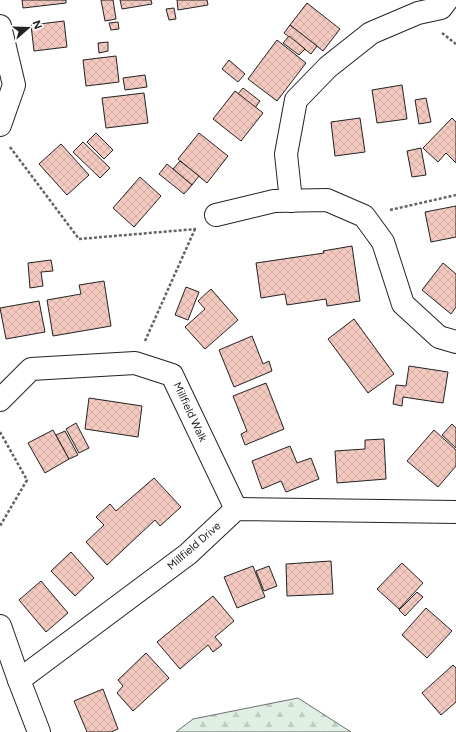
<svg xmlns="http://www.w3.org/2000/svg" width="456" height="732" viewBox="0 0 456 732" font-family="Figtree,sans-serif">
  <defs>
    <pattern id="forest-firs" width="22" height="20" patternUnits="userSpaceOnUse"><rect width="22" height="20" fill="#e0efe3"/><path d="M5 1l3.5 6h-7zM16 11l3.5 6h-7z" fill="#c0cdc2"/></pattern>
    <pattern id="building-cross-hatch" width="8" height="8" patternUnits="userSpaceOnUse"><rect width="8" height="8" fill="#f3c9c0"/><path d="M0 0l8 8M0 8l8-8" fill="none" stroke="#d0aca5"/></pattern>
  </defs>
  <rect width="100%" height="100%" fill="#fff"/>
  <path fill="url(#forest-firs)" stroke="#6f6f6f" d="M298,698L351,732H176L193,719Z"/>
  <g fill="url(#building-cross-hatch)" stroke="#222">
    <path d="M22,0H66V3L23,8Z"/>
    <path d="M101,0H113L116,19L105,21Z"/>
    <path d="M120,0H151L152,4L122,9Z"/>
    <path d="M177,0H207L208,5L178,10Z"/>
    <path d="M307,3L340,29L323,51L290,25Z"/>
    <path d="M174,8L176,19L169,20L166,9Z"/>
    <path d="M64,21L67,47L34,51L31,25Z"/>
    <path d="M118,22L119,29L111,30L109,23Z"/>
    <path d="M290,25L317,46L311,54L284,33Z"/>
    <path d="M289,36L305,49L299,55L283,43Z"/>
    <path d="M277,40L306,63L277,101L248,79Z"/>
    <path d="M108,42V51L99,53L98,43Z"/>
    <path d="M116,56L119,82L86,86L83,60Z"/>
    <path d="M229,60L245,74L238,82L222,69Z"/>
    <path d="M145,75L147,87L125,90L123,78Z"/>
    <path d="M402,85L407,119L377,123L372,90Z"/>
    <path d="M243,88L260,101L255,108L238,94Z"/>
    <path d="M235,91L263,113L241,141L213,119Z"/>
    <path d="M144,93L148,123L106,128L102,98Z"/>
    <path d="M426,98L431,122L419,124L415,100Z"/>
    <path d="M360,118L365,152L335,156L331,122Z"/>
    <path d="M452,118L456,122V163L446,153L438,162L423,148Z"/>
    <path d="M96,133L113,150L104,159L87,142Z"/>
    <path d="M199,133L228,156L207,183L178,159Z"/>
    <path d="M83,142L110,168L100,178L73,152Z"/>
    <path d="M61,144L89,175L67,195L39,164Z"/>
    <path d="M421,148L426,175L412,177L407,151Z"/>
    <path d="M180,161L199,176L192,185L173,169Z"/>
    <path d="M167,164L192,185L184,194L159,174Z"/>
    <path d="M140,177L161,196L134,227L113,208Z"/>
    <path d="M456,206V237L431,242L425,212Z"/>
    <path d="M352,246L360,301L327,306L326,299L287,305L285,294L261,298L256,263L324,253L323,251Z"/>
    <path d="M51,260L53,271L41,272L43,286L30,288L28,263Z"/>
    <path d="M443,263L456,274V307L451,314L422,290Z"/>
    <path d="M104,281L111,326L53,336L47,300L81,294L79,285Z"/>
    <path d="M186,287L199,292L188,320L175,315Z"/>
    <path d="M211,289L238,320L205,349L185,327L205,309L198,301Z"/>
    <path d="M39,301L45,332L6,339L0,308Z"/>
    <path d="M354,319L394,374L368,393L328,339Z"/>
    <path d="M252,336L263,364L269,361L272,371L234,387L219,350Z"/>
    <path d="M409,366L448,372L443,403L403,397L402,406L393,404L396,385L406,386Z"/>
    <path d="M266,383L284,429L245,445L241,434L247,431L233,396Z"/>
    <path d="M89,398L142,406L138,437L85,429Z"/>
    <path d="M76,423L89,448L79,453L66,429Z"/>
    <path d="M452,424L456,428V448L442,435Z"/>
    <path d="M53,430L69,459L45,473L28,443Z"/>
    <path d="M434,430L456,450V466L438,487L407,461Z"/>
    <path d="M65,431L78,455L69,459L56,435Z"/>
    <path d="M384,439L386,479L337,483L335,451L365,449V440Z"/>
    <path d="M290,446L297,463L311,458L319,479L286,492L281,481L262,489L252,461Z"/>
    <path d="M154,478L181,507L160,526L155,520L107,565L86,542L104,525L96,517L110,504L116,511Z"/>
    <path d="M71,552L94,578L75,596L51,571Z"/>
    <path d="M331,561L333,594L287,596L286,564Z"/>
    <path d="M402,563L423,583L399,609L377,589Z"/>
    <path d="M253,566L265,597L237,608L224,577Z"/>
    <path d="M269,566L277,586L264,591L256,571Z"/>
    <path d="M41,581L68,613L46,632L19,600Z"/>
    <path d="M417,592L423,597L405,616L399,610Z"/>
    <path d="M213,596L234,621L215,637L222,645L213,652L208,645L180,669L157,642Z"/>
    <path d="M426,608L452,631L427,658L402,635Z"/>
    <path d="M146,653L169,678L133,711L117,693L123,686L118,680Z"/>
    <path d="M453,665L456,668V702L441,715L422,693Z"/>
    <path d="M103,689L118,729L111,732H87L74,701Z"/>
  </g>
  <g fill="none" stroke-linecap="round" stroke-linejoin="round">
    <g stroke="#222" stroke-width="24">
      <g id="street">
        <path d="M0,26L14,85L0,125"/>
        <path d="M291,201L286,154L296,100L328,67L371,33L418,13L441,8L447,0"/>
        <path d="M216,215L274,201L327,200L364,216L383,242L403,304L439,337L456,342"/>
        <path d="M0,400L31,369L135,363L172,375L236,509"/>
        <path d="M0,626L19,680"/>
        <path d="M39,732L19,680L188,554L236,509L456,512"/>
      </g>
    </g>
    <g stroke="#646464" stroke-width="2.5" stroke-dasharray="3 2" stroke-linecap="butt">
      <path d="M442,33L456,44"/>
      <path d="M10,147L79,239L196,229"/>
      <path d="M390,210L456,195"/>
      <path d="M145,341L195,229"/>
      <path d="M0,432L27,480L0,526"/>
    </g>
    <use href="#street" stroke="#fff" stroke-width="22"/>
  </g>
  <g text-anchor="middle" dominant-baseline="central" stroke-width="3" stroke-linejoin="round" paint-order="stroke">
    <g font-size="11" fill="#222" stroke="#fff">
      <text transform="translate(190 412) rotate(65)">Millfield Walk</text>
      <text transform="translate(194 546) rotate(-41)">Millfield Drive</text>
    </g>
  </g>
  <g transform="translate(28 28) rotate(70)" stroke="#ffffff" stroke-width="3" paint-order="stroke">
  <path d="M0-3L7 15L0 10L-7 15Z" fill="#222222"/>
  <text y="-6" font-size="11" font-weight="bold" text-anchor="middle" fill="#222222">N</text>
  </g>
</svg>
